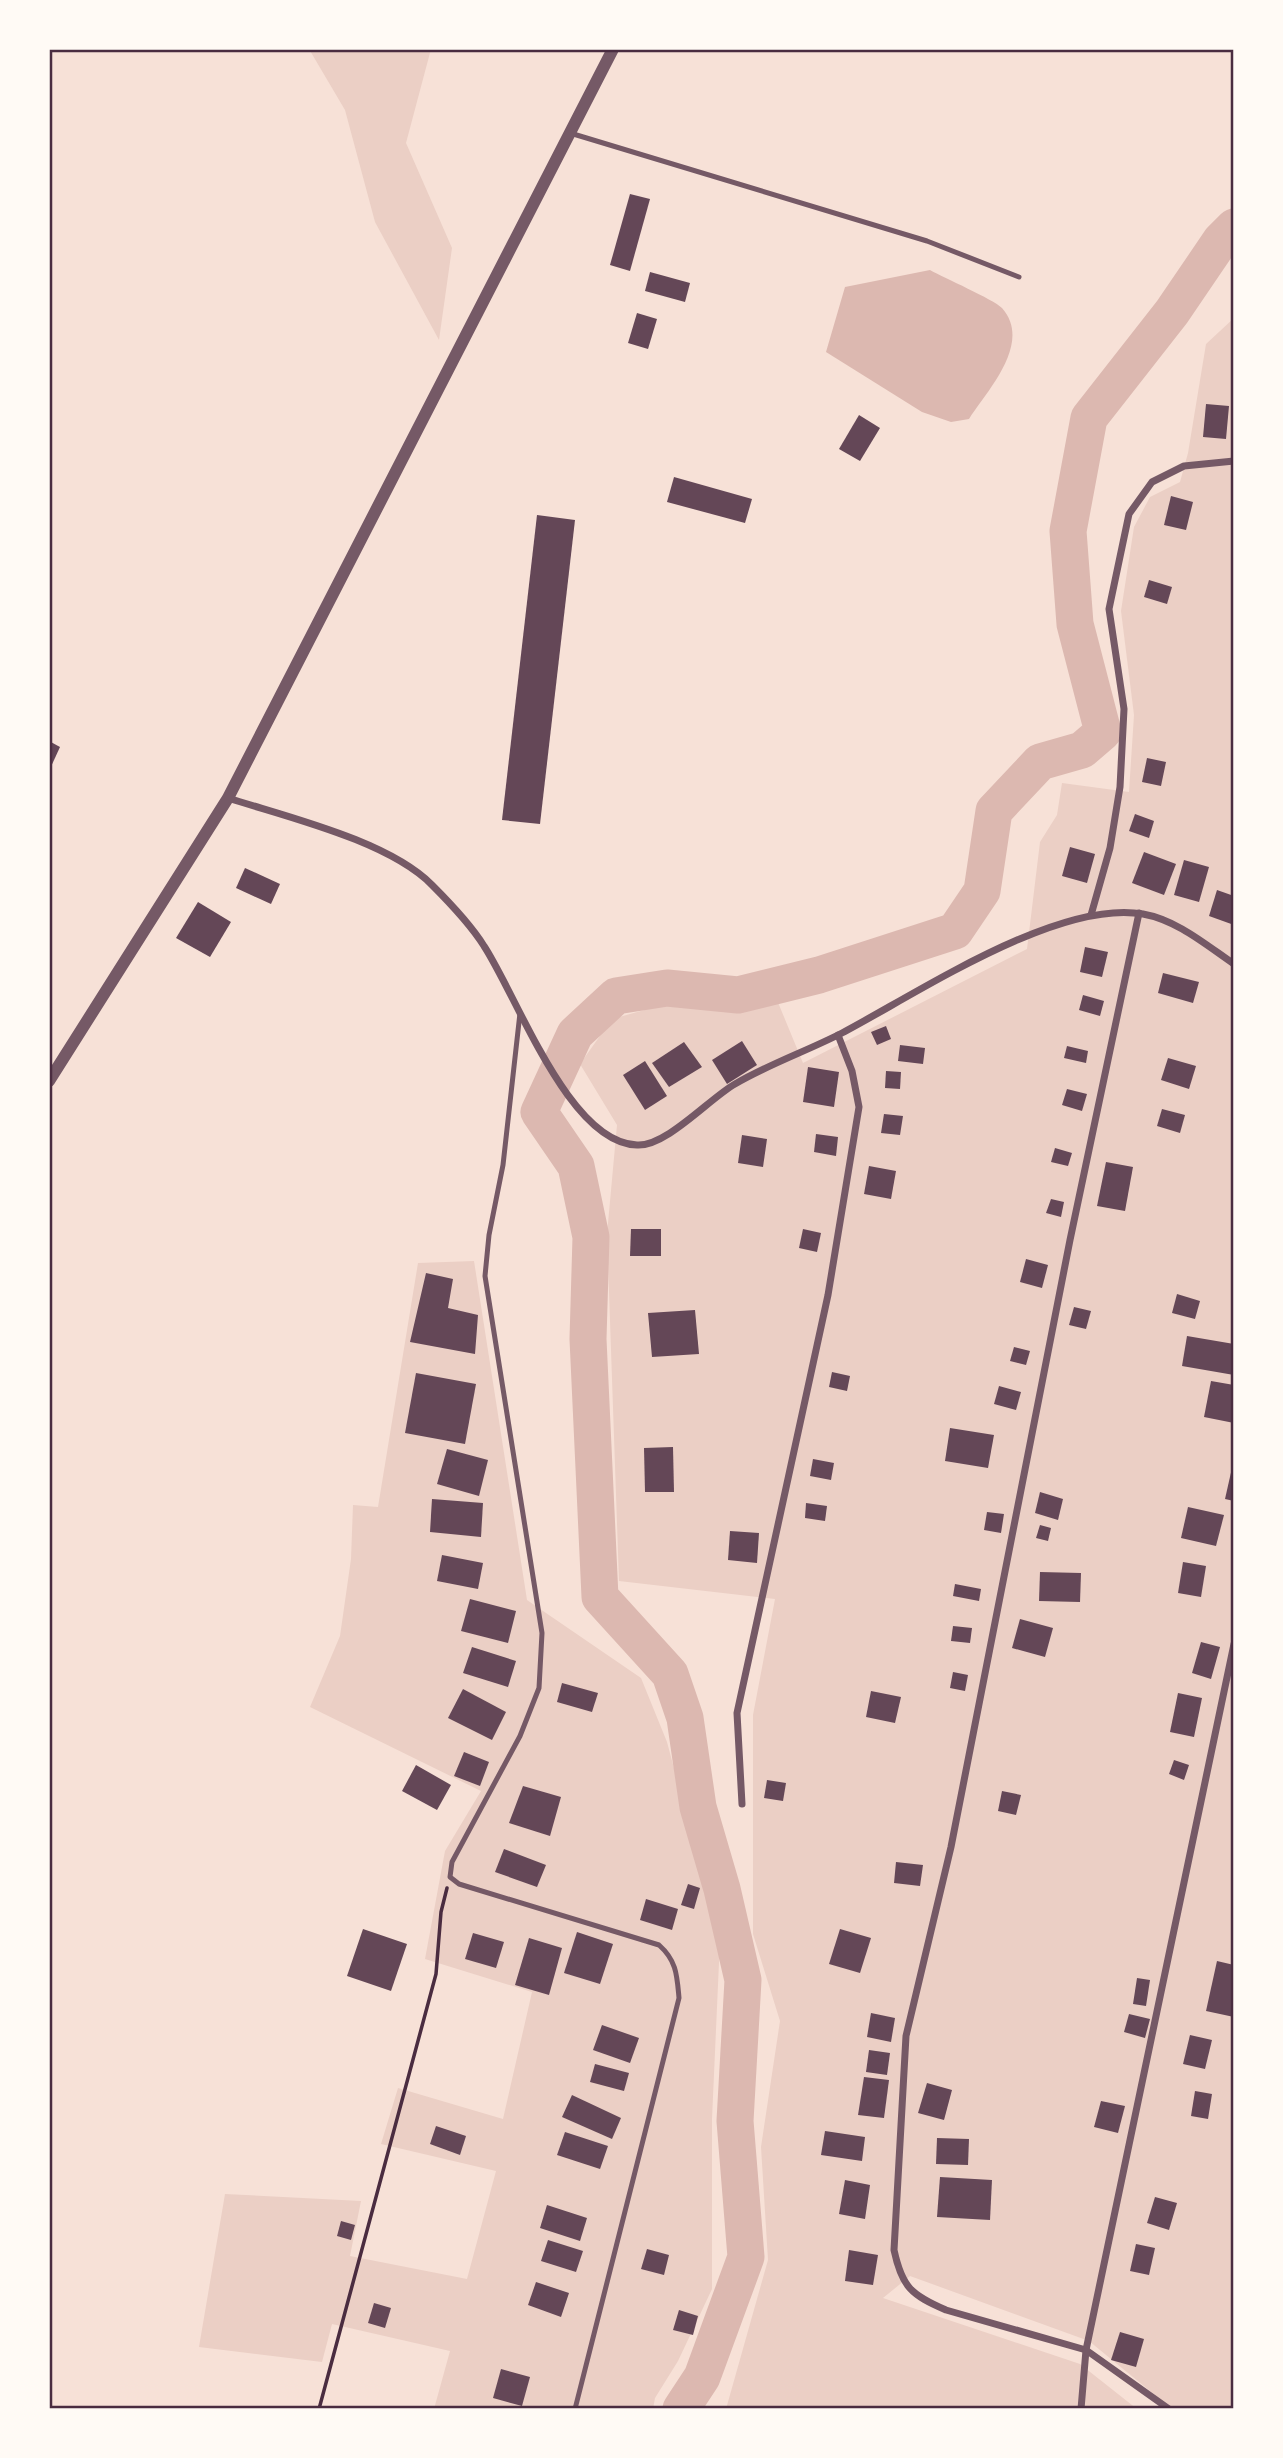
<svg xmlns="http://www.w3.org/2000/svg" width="1283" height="2458" viewBox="0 0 1283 2458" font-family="'DejaVu Sans',sans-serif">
  <rect width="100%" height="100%" fill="#f7e1d7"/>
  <g fill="#ebcfc5">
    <path d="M309,49H431L406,143L452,248L439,340L375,222L345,110Z"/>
    <path d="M1234,318V2409H1172L1089,2341L910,2276L883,2298L1080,2364L1137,2409H726L768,2260L761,2147L780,2021L753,1934V1715L775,1599L619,1581L607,1234L617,1125L580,1064L612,1019L666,1004L777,1000L803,1063L1027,949L1040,842L1057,815L1062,783L1129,792L1134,715L1121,611L1134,527L1150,497L1180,482L1188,453L1206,344Z"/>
    <path d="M474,1261L527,1600L641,1678L667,1742L720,1940L712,2119V2289L678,2361L655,2398L653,2409H434L450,2351L332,2324L322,2362L199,2347L225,2194L361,2201L350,2256L467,2279L496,2171L381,2144L398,2088L503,2119L532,1992L425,1959L445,1851L481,1791L310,1707L340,1636L351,1559L353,1505L378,1507L418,1263Z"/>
  </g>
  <path fill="#dcb8b0" d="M930,270C944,278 993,299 1002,308C1033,343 987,391 969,419L951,422L922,412L826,352L845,287Z"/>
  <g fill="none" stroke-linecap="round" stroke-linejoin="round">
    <path stroke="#dcb8b0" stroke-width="37" d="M681,2409L702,2377L746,2257L735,2121L743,1980L722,1889L698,1807L685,1718L670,1674L600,1597L588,1339L591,1237L576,1166L539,1112L575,1034L616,996L667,988L738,995L819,975L955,931L982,891L994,811L1040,762L1082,750L1103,732L1075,624L1068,531L1089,418L1172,312L1221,240L1234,227"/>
  </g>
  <g fill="#644757">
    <path d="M630,194L650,199L630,271L610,265Z"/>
    <path d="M650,272L690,283L685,302L645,291Z"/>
    <path d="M637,313L657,319L648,349L628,343Z"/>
    <path d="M1206,404L1229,406L1226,439L1203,437Z"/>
    <path d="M859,415L880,428L860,461L839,449Z"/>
    <path d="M674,477L752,499L745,523L667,502Z"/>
    <path d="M1171,496L1193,502L1186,530L1164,525Z"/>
    <path d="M537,515L575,520L540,824L502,820Z"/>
    <path d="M1149,580L1172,587L1167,604L1144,597Z"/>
    <path d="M49,741L60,747L49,771Z"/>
    <path d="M1147,758L1166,762L1161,786L1142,782Z"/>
    <path d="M1135,814L1154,821L1149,838L1129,831Z"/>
    <path d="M1070,847L1095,854L1087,883L1062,876Z"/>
    <path d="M1144,852L1176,864L1164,895L1132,883Z"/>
    <path d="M1184,860L1209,867L1199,902L1174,895Z"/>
    <path d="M245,868L280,884L271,904L236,888Z"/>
    <path d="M1217,890L1234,896V925L1209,916Z"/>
    <path d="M198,902L231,922L210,957L176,938Z"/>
    <path d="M1085,947L1108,952L1102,977L1080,972Z"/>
    <path d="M1163,973L1199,982L1193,1003L1158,993Z"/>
    <path d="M1083,995L1104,1001L1100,1016L1079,1010Z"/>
    <path d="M886,1026L891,1039L877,1045L871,1032Z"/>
    <path d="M742,1041L757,1065L727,1084L712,1060Z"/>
    <path d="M684,1042L702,1067L669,1087L652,1063Z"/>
    <path d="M900,1045L925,1048L923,1064L898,1061Z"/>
    <path d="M1067,1046L1088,1051L1086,1063L1064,1058Z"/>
    <path d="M1168,1058L1196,1066L1189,1089L1161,1080Z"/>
    <path d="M645,1061L667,1096L645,1110L623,1075Z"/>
    <path d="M808,1067L839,1072L834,1107L803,1102Z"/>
    <path d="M886,1071L901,1072L900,1089L885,1088Z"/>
    <path d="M1067,1089L1087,1094L1082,1111L1062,1105Z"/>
    <path d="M1162,1109L1185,1115L1180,1133L1157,1126Z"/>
    <path d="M884,1114L903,1116L900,1135L881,1133Z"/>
    <path d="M816,1134L838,1137L836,1156L814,1152Z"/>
    <path d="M742,1135L767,1139L763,1167L738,1163Z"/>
    <path d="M1055,1148L1072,1153L1068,1166L1051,1162Z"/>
    <path d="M1106,1162L1133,1167L1125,1211L1097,1206Z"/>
    <path d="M869,1166L896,1171L891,1199L864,1194Z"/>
    <path d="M1051,1199L1064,1202L1061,1217L1046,1213Z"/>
    <path d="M631,1229H661V1256H630Z"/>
    <path d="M803,1229L821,1233L817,1252L799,1248Z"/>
    <path d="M1026,1259L1048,1265L1042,1288L1020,1282Z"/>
    <path d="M426,1273L453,1279L448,1308L478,1315L475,1354L410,1342Z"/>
    <path d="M1177,1294L1200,1301L1195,1319L1172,1313Z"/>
    <path d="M1074,1307L1091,1311L1086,1329L1069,1325Z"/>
    <path d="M695,1310L699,1354L652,1357L648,1313Z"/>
    <path d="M1187,1336L1234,1344V1375L1182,1366Z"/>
    <path d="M1014,1347L1030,1351L1026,1365L1010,1361Z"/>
    <path d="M832,1372L850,1376L847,1391L829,1387Z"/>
    <path d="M416,1373L476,1384L465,1444L405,1433Z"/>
    <path d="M1211,1381L1234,1385V1423L1204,1417Z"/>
    <path d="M999,1386L1021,1392L1016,1410L994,1404Z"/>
    <path d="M950,1428L994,1435L988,1468L945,1461Z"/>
    <path d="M673,1447L674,1492H645L644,1448Z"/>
    <path d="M447,1449L488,1460L479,1496L437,1484Z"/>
    <path d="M813,1459L834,1463L831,1480L810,1476Z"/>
    <path d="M1234,1459V1501L1225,1499Z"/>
    <path d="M1040,1492L1063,1499L1058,1520L1035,1513Z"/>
    <path d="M432,1499L483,1503L481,1537L430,1532Z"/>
    <path d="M806,1503L827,1506L825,1521L805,1518Z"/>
    <path d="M1188,1507L1224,1515L1216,1546L1181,1538Z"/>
    <path d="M987,1512L1004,1514L1001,1533L984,1530Z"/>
    <path d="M1040,1525L1051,1528L1048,1541L1036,1538Z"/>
    <path d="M730,1531L759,1533L757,1563L728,1560Z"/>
    <path d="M442,1555L483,1563L478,1589L437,1581Z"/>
    <path d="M1183,1562L1206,1566L1201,1597L1178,1593Z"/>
    <path d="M1040,1572L1081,1573L1080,1602L1039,1601Z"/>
    <path d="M955,1584L981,1589L979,1601L953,1596Z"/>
    <path d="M470,1599L516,1611L508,1643L461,1631Z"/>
    <path d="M1020,1619L1053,1628L1045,1657L1012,1648Z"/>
    <path d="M953,1626L972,1628L970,1643L951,1641Z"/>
    <path d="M1201,1642L1220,1647L1211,1679L1192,1673Z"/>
    <path d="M472,1647L516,1661L508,1687L463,1673Z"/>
    <path d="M953,1672L968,1675L965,1691L950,1688Z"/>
    <path d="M562,1683L598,1693L592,1712L557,1702Z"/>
    <path d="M463,1689L506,1712L492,1740L448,1718Z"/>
    <path d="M871,1691L901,1697L895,1723L866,1717Z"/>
    <path d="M1178,1693L1202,1698L1194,1737L1170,1732Z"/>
    <path d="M464,1752L489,1762L480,1786L454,1776Z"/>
    <path d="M1174,1760L1189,1765L1184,1780L1169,1774Z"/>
    <path d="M416,1765L451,1785L437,1810L402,1791Z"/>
    <path d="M767,1780L786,1783L783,1801L764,1798Z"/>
    <path d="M523,1786L561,1797L550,1836L509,1823Z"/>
    <path d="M1002,1791L1021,1795L1016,1815L998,1811Z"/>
    <path d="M504,1849L546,1865L537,1887L495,1872Z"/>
    <path d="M896,1862L923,1865L920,1886L894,1883Z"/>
    <path d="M688,1884L700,1888L694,1909L681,1905Z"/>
    <path d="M646,1899L678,1909L672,1930L640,1920Z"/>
    <path d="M363,1929L407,1944L391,1991L347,1976Z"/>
    <path d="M840,1929L871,1938L860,1973L829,1964Z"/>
    <path d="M577,1932L613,1944L600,1984L564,1973Z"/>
    <path d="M473,1933L504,1942L496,1968L465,1959Z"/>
    <path d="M529,1938L562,1948L549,1995L515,1985Z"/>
    <path d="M1217,1961L1234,1965V2017L1206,2011Z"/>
    <path d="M1137,1978L1150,1980L1146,2006L1133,2004Z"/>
    <path d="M871,2013L895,2018L891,2042L867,2037Z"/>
    <path d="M1129,2014L1150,2019L1145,2038L1124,2032Z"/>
    <path d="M602,2025L639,2038L630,2063L593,2050Z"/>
    <path d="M1190,2035L1212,2040L1205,2069L1183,2064Z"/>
    <path d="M869,2050L890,2053L887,2075L866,2072Z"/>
    <path d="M595,2064L629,2073L624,2091L590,2082Z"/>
    <path d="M864,2077L889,2080L884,2118L858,2115Z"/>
    <path d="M927,2083L952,2090L944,2120L918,2113Z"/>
    <path d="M1195,2091L1212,2094L1208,2119L1191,2116Z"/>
    <path d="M572,2095L621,2118L612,2139L562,2117Z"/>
    <path d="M1101,2101L1125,2106L1118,2133L1094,2127Z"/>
    <path d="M436,2126L466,2136L460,2155L430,2144Z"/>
    <path d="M825,2131L865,2137L862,2161L821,2155Z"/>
    <path d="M565,2132L608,2146L600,2169L557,2155Z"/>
    <path d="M937,2138L969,2139L968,2165L936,2164Z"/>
    <path d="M940,2177L992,2180L990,2220L937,2217Z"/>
    <path d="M845,2180L870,2185L865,2219L839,2214Z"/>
    <path d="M1155,2197L1177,2203L1169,2230L1147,2223Z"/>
    <path d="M547,2205L587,2218L580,2241L540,2228Z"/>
    <path d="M341,2221L355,2225L351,2240L337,2236Z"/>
    <path d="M548,2240L583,2251L576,2272L541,2261Z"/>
    <path d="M1136,2244L1155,2248L1149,2275L1130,2271Z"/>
    <path d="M647,2249L669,2255L664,2275L641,2269Z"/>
    <path d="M849,2250L878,2255L873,2285L845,2281Z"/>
    <path d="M536,2282L569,2293L561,2317L528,2305Z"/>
    <path d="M374,2303L391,2308L385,2328L368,2323Z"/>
    <path d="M679,2310L698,2316L693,2335L673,2330Z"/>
    <path d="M1120,2332L1144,2339L1136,2367L1111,2360Z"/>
    <path d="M501,2369L530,2377L522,2406L493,2398Z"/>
  </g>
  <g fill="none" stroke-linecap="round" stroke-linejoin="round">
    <path stroke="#4a2c40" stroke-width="3.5" d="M319,2409L436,1974L441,1912L447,1888"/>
    <g stroke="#755966" stroke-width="5">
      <path d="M570,133L927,241L1019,277"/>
      <path d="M520,1013L503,1165L489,1235L485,1276L542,1633L539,1688L520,1736L452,1862L450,1877L459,1884L659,1945C677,1961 677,1976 679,1998L575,2409"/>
    </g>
    <g stroke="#755966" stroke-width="7">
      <path d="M228,798C287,817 389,841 432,885C450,903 471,925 484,946C518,998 569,1143 637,1145C666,1147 710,1098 735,1084C769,1064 807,1051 842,1033C918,993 1058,899 1143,914C1177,920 1206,945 1234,964"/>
      <path d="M1139,913L1070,1240L951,1847L906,2036L894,2250C902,2287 911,2295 946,2310L1086,2350L1169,2409"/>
      <path d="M1091,915L1110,848L1120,787L1124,709L1109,609L1129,514L1152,482L1184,466L1234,461"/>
      <path d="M742,1804L737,1713L828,1295L859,1107L852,1071L838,1035"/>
      <path d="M1081,2409L1086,2350L1234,1644"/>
    </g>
    <path stroke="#755966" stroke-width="12" d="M49,1081L228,798L613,49"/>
  </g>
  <rect width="1283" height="2458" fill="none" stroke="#fffaf5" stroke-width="102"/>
  <rect x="51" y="51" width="1181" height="2356" fill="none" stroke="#4a2c40" stroke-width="2.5"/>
</svg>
